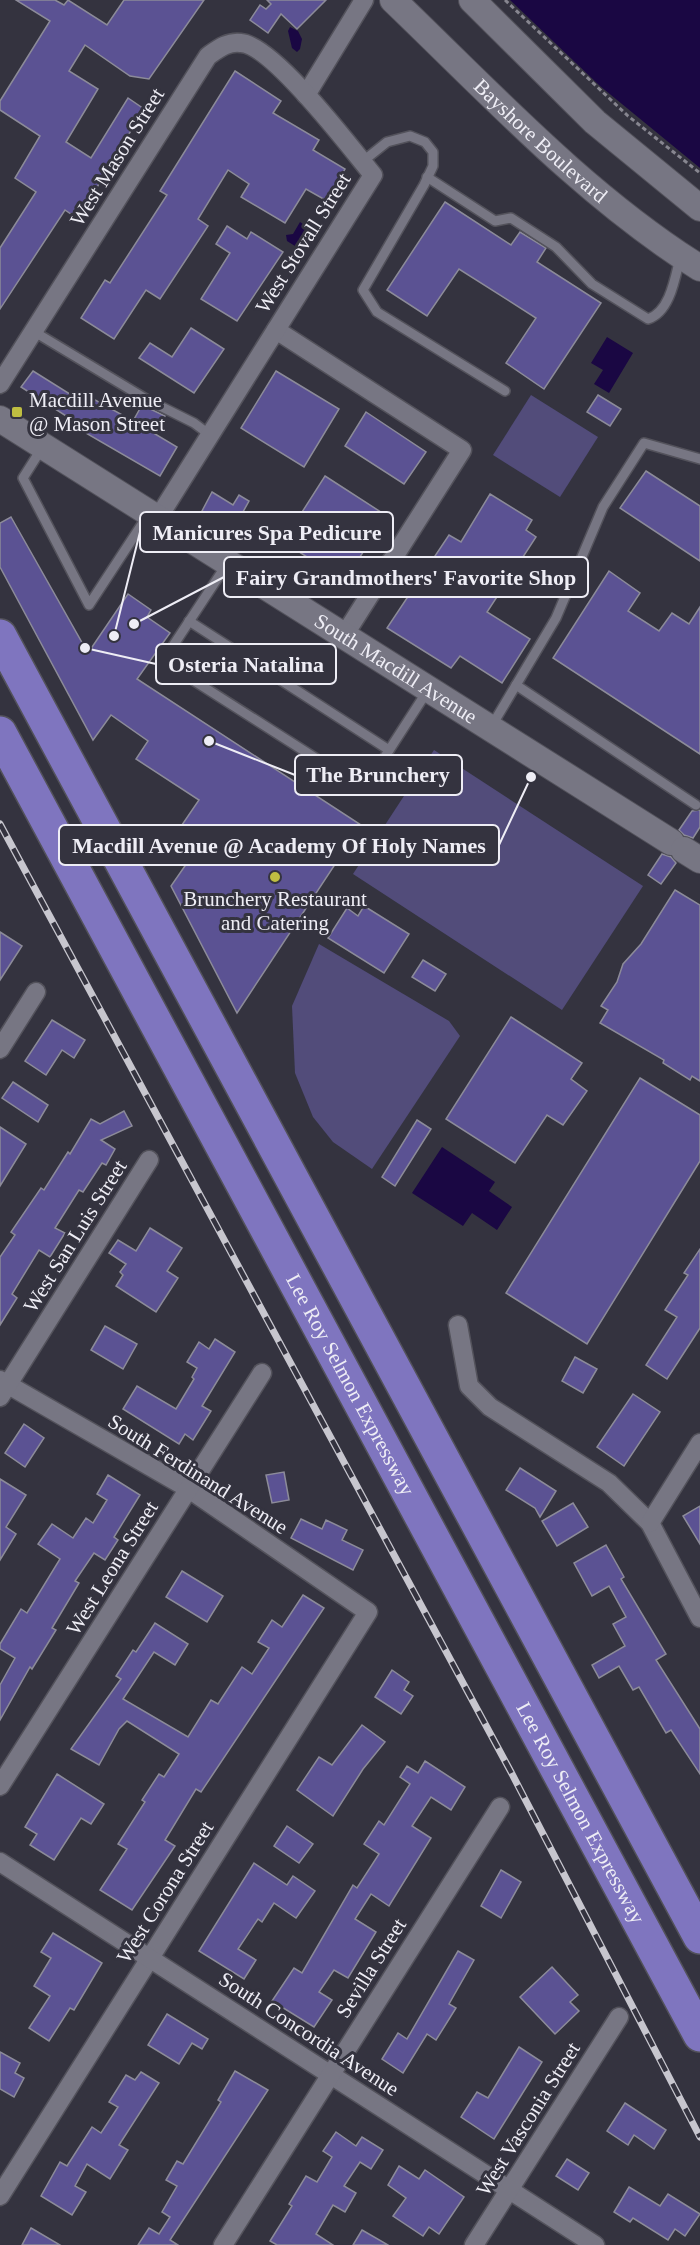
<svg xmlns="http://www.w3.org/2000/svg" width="700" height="2245" viewBox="0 0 700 2245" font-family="'Times New Roman',serif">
  <rect width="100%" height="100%" fill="#34333f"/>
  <g fill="#524c7a">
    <path d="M531,395L598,437L560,497L493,455Z"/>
    <path d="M434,750L643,886L562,1010L353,874Z"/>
    <path d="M319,944L449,1021L460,1036L372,1169L333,1142L313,1117L295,1073L292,1006Z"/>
  </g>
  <g fill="#1a0743">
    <path d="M510,0H700V168L600,86Z"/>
    <path d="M290,27L298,31L302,39L300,49L297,52L292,48L288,31Z"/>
    <path d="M300,222L309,228L295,246L287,241L286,235L293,234Z"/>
    <path d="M607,337L633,353L609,393L594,384L603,370L591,363Z"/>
    <path d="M442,1147L495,1182L489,1191L512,1207L497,1230L472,1213L463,1226L412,1193Z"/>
  </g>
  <g fill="#5b5293" stroke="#8c8b99" stroke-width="1.5">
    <path d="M16,0H55L64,5L68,0L107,25L124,0H204L149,79L130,76L85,45L69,71L98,89L66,142L91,158L128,98L144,109L78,219L65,210L0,309V248L36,192L15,178L40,136L0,110V101L50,21Z"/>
    <path d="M267,0H326L297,29L281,14L268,33L250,20L260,5L266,9L271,4Z"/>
    <path d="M235,71L281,101L273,113L319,140L313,150L345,169L327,201L306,189L285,223L241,197L249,184L228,170L198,219L208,226L160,299L146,290L114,339L81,318L105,280L110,283L167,195L160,191Z"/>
    <path d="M445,202L511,245L520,232L546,248L537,262L601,303L544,389L506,363L536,318L459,269L427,316L387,290Z"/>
    <path d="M227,226L247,239L251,232L283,252L237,321L201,299L230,253L216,244Z"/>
    <path d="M191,328L224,349L194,393L139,358L150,343L172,357Z"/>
    <path d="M33,371L84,403L88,396L133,421L142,405L165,416L155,434L177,447L160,476L72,425L74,421L21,387Z"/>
    <path d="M276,371L339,409L304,467L241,428Z"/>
    <path d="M598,395L621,409L610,426L587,412Z"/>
    <path d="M366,412L426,452L404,484L345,446Z"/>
    <path d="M646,471L700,506V561L620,508Z"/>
    <path d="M325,476L387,516L344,581L273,535L287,514L297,520Z"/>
    <path d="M212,492L233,505L239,495L249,501L227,541L217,535L223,523L202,511Z"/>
    <path d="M490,494L532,520L526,530L536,537L487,612L530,639L502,683L460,656L451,668L387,628L449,535L461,542Z"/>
    <path d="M11,517L88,653L128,594L151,610L147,617L170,633L137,679L361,825L237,1013L171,886L187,863L169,844L199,800L136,759L148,741L111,715L93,740L0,567V523Z"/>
    <path d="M609,571L640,593L628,611L659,631L672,613L689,624L700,607V754L553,658Z"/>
    <path d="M700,810V827L693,838L684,835L679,830L692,811Z"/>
    <path d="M662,854L671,857L676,863L661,884L648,875Z"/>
    <path d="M675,890L700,905V1081L692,1076L690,1080L663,1063L664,1060L600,1023L608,1010L601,1006L617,982L623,964L641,944Z"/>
    <path d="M364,906L409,934L384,973L328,938L347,908L358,916Z"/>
    <path d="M0,932L22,946L0,980Z"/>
    <path d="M423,960L446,974L435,991L412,977Z"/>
    <path d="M511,1017L582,1063L571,1079L587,1091L563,1125L547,1115L515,1163L446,1119Z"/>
    <path d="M52,1020L85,1040L74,1058L62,1050L46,1075L25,1061Z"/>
    <path d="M640,1078L700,1115V1161L587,1344L506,1293Z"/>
    <path d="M13,1082L48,1105L38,1122L2,1098Z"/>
    <path d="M124,1111L132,1126L101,1140L115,1149L106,1165L102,1163L83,1192L79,1190L55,1228L65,1233L50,1257L39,1250L12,1294L17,1298L0,1325V1257L15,1235L11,1232L41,1188L44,1190L68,1152L70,1154L91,1119L100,1124Z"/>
    <path d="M417,1120L431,1129L395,1186L382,1177Z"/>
    <path d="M0,1127L26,1144L0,1186Z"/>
    <path d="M150,1228L182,1248L167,1271L178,1278L156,1312L116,1286L123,1275L120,1272L126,1264L109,1253L118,1240L136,1251Z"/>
    <path d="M700,1249V1328L667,1379L646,1365L677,1317L665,1310L688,1275L684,1273Z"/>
    <path d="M105,1326L137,1344L123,1369L91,1350Z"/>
    <path d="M215,1339L235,1352L202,1406L211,1411L193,1440L185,1434L179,1444L123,1409L137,1386L176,1409L194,1379L192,1377L197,1368L187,1362L199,1342L209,1349Z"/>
    <path d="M575,1357L597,1369L583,1393L562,1381Z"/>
    <path d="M633,1394L660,1412L624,1466L597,1447Z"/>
    <path d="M24,1424L44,1438L25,1467L5,1453Z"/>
    <path d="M520,1468L556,1491L540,1517L535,1508L506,1490Z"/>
    <path d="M284,1472L289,1500L272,1503L266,1475Z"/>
    <path d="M108,1475L140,1495L114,1537L118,1540L105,1560L94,1553L75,1581L79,1583L52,1628L56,1630L32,1669L30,1667L0,1720V1685L15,1658L0,1649V1644L21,1609L27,1613L60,1559L38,1544L52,1524L73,1538L86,1518L93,1523L107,1500L97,1494Z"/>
    <path d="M0,1479L26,1495L6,1527L16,1534L0,1560Z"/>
    <path d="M573,1503L588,1527L557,1546L542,1521Z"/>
    <path d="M700,1506V1544L683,1516Z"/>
    <path d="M301,1519L322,1529L326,1520L347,1530L342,1540L363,1550L353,1570L291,1538Z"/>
    <path d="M606,1545L624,1577L621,1579L666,1654L656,1660L700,1729V1774L671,1730L666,1733L639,1687L633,1690L619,1666L599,1678L592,1665L625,1646L613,1624L626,1617L609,1586L592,1596L574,1563Z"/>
    <path d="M182,1571L223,1596L207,1622L166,1597Z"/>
    <path d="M303,1595L324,1608L201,1792L196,1789L165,1840L175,1846L132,1910L100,1890L127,1849L118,1844L145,1802L142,1800L159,1774L164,1777L179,1754L127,1721L119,1729L99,1765L71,1749L121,1679L116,1676L133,1650L136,1652L155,1623L188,1644L175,1665L154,1652L123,1699L188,1737L211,1700L218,1704L242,1667L252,1674L269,1648L258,1642L272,1620L282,1627Z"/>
    <path d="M392,1670L409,1682L404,1690L413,1696L401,1714L375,1697Z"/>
    <path d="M362,1725L385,1742L363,1769L333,1816L297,1790L319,1757L332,1765Z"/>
    <path d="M425,1761L465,1787L451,1810L431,1797L412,1826L431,1838L389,1906L371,1894L355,1919L376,1932L348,1978L334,1970L319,1992L332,2000L314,2027L272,2001L294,1968L302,1973L353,1885L357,1888L379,1854L364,1844L379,1821L384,1825L410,1784L400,1777L407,1766L418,1773Z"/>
    <path d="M57,1774L104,1804L91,1824L81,1818L54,1860L30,1845L37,1834L25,1827Z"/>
    <path d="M287,1826L313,1844L299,1863L274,1846Z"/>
    <path d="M254,1863L287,1885L293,1876L315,1891L296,1918L274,1903L262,1922L258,1919L238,1949L256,1960L244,1979L199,1951Z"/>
    <path d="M501,1870L521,1882L501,1918L481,1906Z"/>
    <path d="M53,1933L102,1963L74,2010L70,2008L49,2041L29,2028L50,1996L34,1986L51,1958L41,1952Z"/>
    <path d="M458,1951L474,1960L449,2004L456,2008L436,2040L427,2034L403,2073L382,2059L398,2033L407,2039Z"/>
    <path d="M552,1967L578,1995L570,2002L579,2011L555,2034L520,1997Z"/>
    <path d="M167,2014L208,2039L202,2049L192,2043L179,2064L148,2045Z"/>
    <path d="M519,2047L542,2062L494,2139L461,2117L477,2092L488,2098Z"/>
    <path d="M0,2052L20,2063L15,2073L24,2078L14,2097L0,2089Z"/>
    <path d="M235,2071L268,2090L170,2240L178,2245H138L149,2228L159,2234L170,2217L162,2212L177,2186L166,2180L177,2161L183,2164L221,2102L218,2100Z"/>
    <path d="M141,2072L159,2083L119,2145L128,2150L110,2179L87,2164L75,2186L86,2192L72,2215L41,2196L60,2162L67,2166L92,2127L101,2133L118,2107L109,2102L126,2075L135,2080Z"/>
    <path d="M625,2103L666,2130L654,2149L634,2135L628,2145L607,2131Z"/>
    <path d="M336,2132L356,2146L362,2137L383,2150L371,2169L360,2162L344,2186L356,2193L345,2212L333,2205L316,2234L333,2245H277L270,2241L292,2206L289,2204L306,2176L317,2182L332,2157L323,2151Z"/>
    <path d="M567,2159L589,2173L578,2190L556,2176Z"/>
    <path d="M399,2166L419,2179L425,2170L464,2197L439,2234L429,2227L423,2236L393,2216L406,2198L388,2185Z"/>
    <path d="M629,2187L660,2206L668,2194L700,2214L685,2236L675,2229L668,2240L633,2218L630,2222L614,2212Z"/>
    <path d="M31,2228L60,2245H22Z"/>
    <path d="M362,2230L388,2245H353Z"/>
  </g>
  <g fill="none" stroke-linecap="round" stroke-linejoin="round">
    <g stroke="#53525b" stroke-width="12">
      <g id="lane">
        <path d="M362,162L387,142L410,136L425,142L433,152V166L424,185L363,290L377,312L505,391"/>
        <path d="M427,177L495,221L511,218L556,247L592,284L648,319C670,312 675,278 680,258"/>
        <path d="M33,331L146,399L194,423L210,435"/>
        <path d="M42,448L23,478L89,605L148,515"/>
        <path d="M227,564L163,661L364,789L428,690"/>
        <path d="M189,621L389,750"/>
        <path d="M516,685L696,805"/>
        <path d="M491,727L556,618L603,507L644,443L700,459"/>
      </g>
    </g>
    <g stroke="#53525b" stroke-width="21">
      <g id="street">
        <path d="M306,95L364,0"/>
        <path d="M276,330L462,450L345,634"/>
        <path d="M0,384L208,56C218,49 228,41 241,43C273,45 351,148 373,175L158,518"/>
        <path d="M0,1049L36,992"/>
        <path d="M458,1325L469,1386L490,1407L609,1483L650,1523L700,1618"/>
        <path d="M0,1380L189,1489L368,1612L0,2196"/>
        <path d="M0,1397L149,1160"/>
        <path d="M650,1523L700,1443"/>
        <path d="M0,1786L262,1373"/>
        <path d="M0,1862L595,2245"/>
        <path d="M223,2245L500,1807"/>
        <path d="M474,2245L619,2017"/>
      </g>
    </g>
    <g stroke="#53525b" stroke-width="28">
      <g id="secondary">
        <path id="s1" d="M393,0C491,94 585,196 700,268"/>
        <path d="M472,0L595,122L700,208"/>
        <path id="s2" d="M0,419L671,842"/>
        <path d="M684,850L700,860"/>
      </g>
    </g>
    <g stroke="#53525b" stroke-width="36">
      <g id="highway">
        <path d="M0,636L700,1937"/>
        <path id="s3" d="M0,733L700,2035"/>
      </g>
    </g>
    <path stroke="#878690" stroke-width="3" stroke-dasharray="4.5 3" stroke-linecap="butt" d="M505,0L628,116L700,173"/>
    <use href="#lane" stroke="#777683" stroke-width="9"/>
    <use href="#street" stroke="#777683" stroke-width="18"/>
    <use href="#secondary" stroke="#777683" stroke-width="26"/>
    <use href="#highway" stroke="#7f75bf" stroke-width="33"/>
    <g stroke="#c7c6ce" stroke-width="7">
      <path id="rail" d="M0,824L511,1772L700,2137"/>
    </g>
    <use href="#rail" stroke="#34333f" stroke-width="4.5" stroke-dasharray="14" stroke-linecap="butt"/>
  </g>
  <g fill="#bfbe41" stroke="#34333f" stroke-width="2">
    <rect x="11" y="406" width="12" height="12" rx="3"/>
    <circle cx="275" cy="877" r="6"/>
  </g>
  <g text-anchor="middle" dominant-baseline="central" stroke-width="6" stroke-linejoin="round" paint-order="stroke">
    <g font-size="21" fill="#eeedf5" stroke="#34333f">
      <text stroke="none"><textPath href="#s1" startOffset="204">Bayshore Boulevard</textPath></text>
      <text transform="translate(117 157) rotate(-58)">West Mason Street</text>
      <text transform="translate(303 243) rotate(-58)">West Stovall Street</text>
      <text stroke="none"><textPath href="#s2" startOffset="468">South Macdill Avenue</textPath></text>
      <text transform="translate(75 1236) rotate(-58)">West San Luis Street</text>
      <text stroke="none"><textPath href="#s3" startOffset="740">Lee Roy Selmon Expressway</textPath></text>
      <text transform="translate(198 1474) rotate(32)">South Ferdinand Avenue</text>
      <text transform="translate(112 1568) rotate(-58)">West Leona Street</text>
      <text stroke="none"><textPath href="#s3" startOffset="1226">Lee Roy Selmon Expressway</textPath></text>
      <text transform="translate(165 1892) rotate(-58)">West Corona Street</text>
      <text transform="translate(371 1968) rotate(-58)">Sevilla Street</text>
      <text transform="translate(309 2034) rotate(33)">South Concordia Avenue</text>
      <text transform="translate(528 2119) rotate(-58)">West Vasconia Street</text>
    </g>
    <g font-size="21" fill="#eeedf5" stroke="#34333f" text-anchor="start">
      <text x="29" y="400">Macdill Avenue<tspan x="29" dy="24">@ Mason Street</tspan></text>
      <text x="275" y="899" text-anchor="middle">Brunchery Restaurant<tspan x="275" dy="24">and Catering</tspan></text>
    </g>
  </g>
  <path fill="none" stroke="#eeedf5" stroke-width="2" d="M114 636L140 532M134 624L224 577M85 648L156 664M209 741L295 775M531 777L499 845"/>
  <g fill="#eeedf5" stroke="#34333f" stroke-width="2">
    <circle cx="114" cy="636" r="6"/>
    <circle cx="134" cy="624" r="6"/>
    <circle cx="85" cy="648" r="6"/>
    <circle cx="209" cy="741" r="6"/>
    <circle cx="531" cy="777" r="6"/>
  </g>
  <g fill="#34333f" stroke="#eeedf5" stroke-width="2">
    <rect x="140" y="512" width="253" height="40" rx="6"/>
    <rect x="224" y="557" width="364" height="40" rx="6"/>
    <rect x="156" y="644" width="180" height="40" rx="6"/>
    <rect x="295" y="755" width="167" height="40" rx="6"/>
    <rect x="59" y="825" width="440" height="40" rx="6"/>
  </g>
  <g font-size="22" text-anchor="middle" font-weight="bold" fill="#eeedf5">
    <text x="267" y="540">Manicures Spa Pedicure</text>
    <text x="406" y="585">Fairy Grandmothers' Favorite Shop</text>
    <text x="246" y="672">Osteria Natalina</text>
    <text x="378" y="782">The Brunchery</text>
    <text x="279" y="853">Macdill Avenue @ Academy Of Holy Names</text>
  </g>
</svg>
